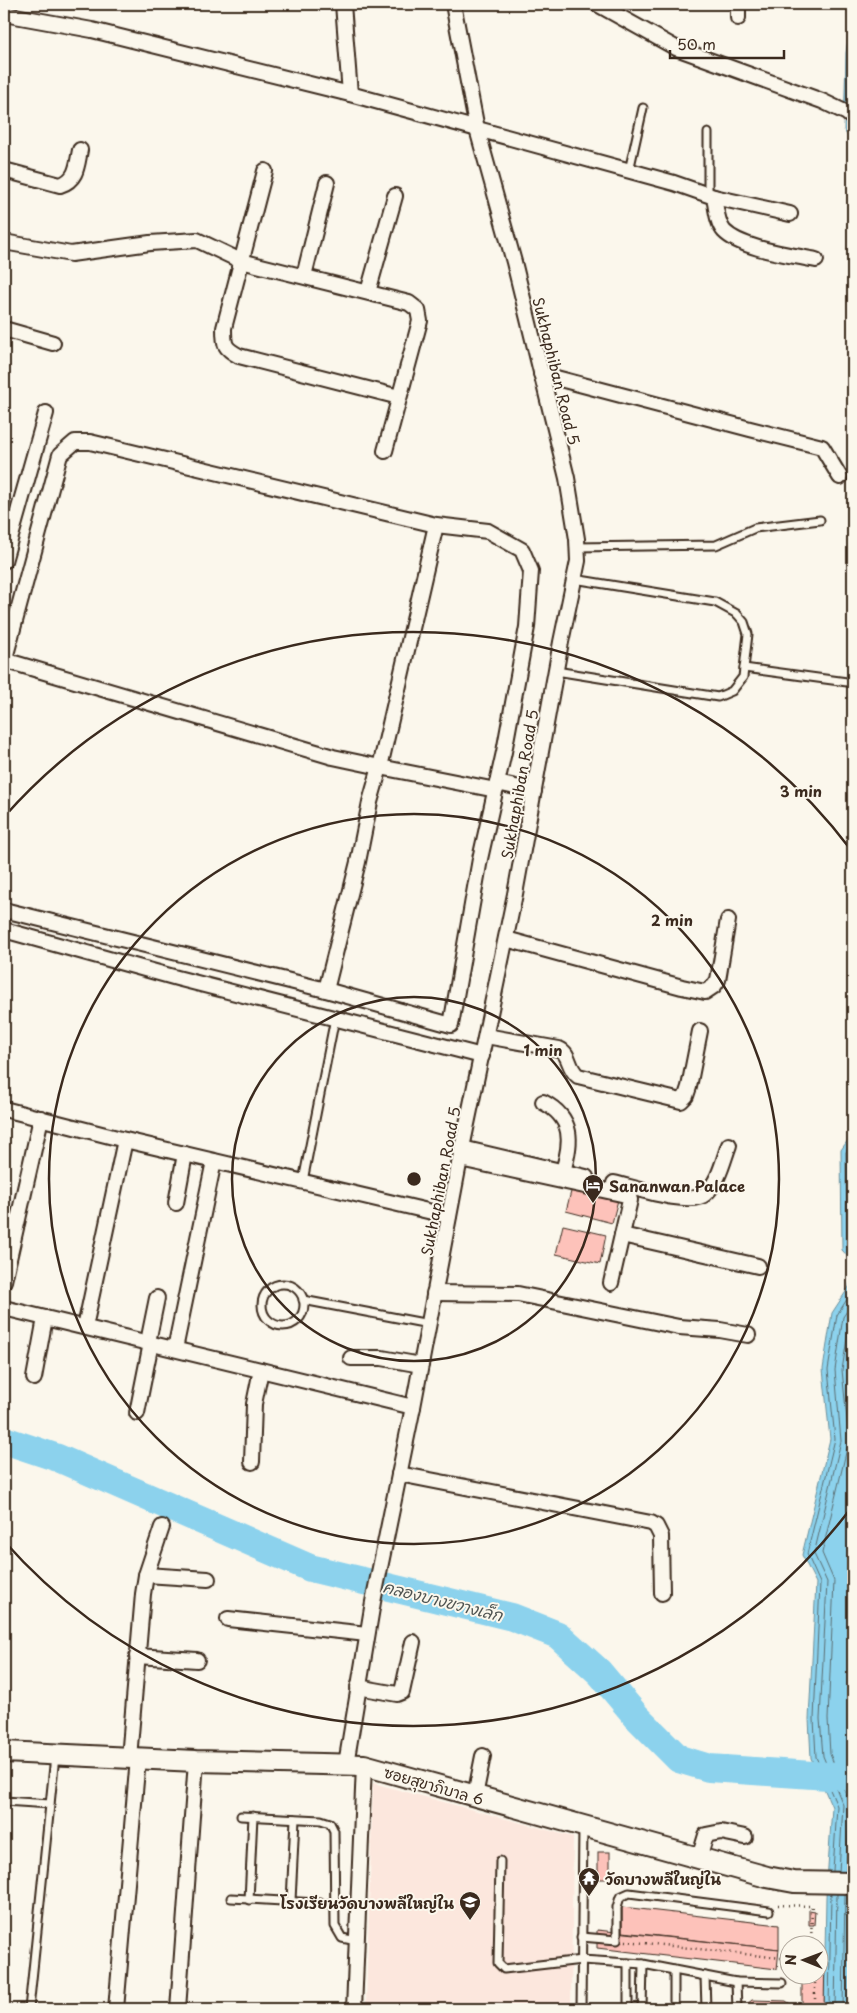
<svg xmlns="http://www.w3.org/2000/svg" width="857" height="2013" viewBox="0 0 857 2013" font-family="'Playpen Sans','Playpen Sans Thai',sans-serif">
  <rect width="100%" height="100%" fill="#fbf7ec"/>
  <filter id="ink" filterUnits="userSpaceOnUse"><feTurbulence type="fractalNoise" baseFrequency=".02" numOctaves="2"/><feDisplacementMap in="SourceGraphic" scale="10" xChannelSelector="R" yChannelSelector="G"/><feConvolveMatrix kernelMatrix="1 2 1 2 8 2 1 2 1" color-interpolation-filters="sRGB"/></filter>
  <g filter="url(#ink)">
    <path fill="#fce7dd" d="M373,1783L573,1837L571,2009H461L366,2005Z"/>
    <g fill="#8cd2ed" stroke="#6c8f9a">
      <path d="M853,4V145L844,130L846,53Z"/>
      <path d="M853,1133V1262L842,1250L841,1150Z"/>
      <path d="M853,1274V2009H824L826,1897L832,1807L811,1758L809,1719L816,1583L802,1555L830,1439L823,1369L832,1313L849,1287Z"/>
    </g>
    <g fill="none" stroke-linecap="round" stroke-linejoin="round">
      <g stroke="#5b6d71" stroke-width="1">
        <path d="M850,105L853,38"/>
        <path d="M853,1142L846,1152L847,1247L853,1254"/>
        <path d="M853,1153V1245"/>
        <path d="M833,1871L837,1806L816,1757L814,1719L820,1583L807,1554L835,1439L828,1370L837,1315L853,1290"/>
        <path d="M839,1872L843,1805L823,1756L820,1719L827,1582L814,1554L841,1441L835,1370L843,1317L853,1302"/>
        <path d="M846,1872L850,1804L830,1754L828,1719L834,1581L822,1553L849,1440L842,1370L850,1320L853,1315"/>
        <path d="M829,2009L831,1894"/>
        <path d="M835,2009L837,1894"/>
        <path d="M843,2009L845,1894"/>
      </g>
      <path stroke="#8cd2ed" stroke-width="28" d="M4,1440L58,1458L310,1568L512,1617L558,1635L599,1672L637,1717L679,1759L709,1768L828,1776L852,1775"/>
    </g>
    <g fill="#fdc2ba" stroke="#3b2a1e">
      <path d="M573,1184L619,1196L612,1223L566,1211Z"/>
      <path d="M563,1225L606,1235L600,1264L556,1254Z"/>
      <rect x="598" y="1852" width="12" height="27"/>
      <path d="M622,1907L779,1925V1949L622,1932Z"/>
      <path d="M809,1910L815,1911L814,1925H809Z"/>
      <path d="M597,1930L779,1949L777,1969L597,1948Z"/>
      <path d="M784,1955H790V1970L782,1969Z"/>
      <path d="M820,1956H825L824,2009H802V1976H820Z"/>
      <path d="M752,2000L786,2001L797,2009H741Z"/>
    </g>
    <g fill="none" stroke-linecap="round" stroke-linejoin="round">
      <g stroke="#3b2a1e" stroke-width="11">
        <g id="lane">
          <path d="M708,133V195"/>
          <path d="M629,171L643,108"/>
          <path d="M577,547L716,545L755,528L820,520"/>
          <path d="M744,668L847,682"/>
          <path d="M556,671L718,697L732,691L743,677L748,634L744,622L737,614L715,602L574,579"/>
          <path d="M303,1181L334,1023"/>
          <circle cx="283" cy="1305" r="21"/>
          <path d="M303,1300L429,1324"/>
          <path d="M4,1801L50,1804"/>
          <path d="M241,1816L321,1820L330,1823L334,1831L335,1926L342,1938L357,1941"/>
          <path d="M500,1861L498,1963L504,1969L582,1960L643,1964L736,1982L737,2009"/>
          <path d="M231,1898L334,1904"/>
          <path d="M249,1900L253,1816"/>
          <path d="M291,1901L295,1819"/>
          <path d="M581,1937L617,1940V1907L620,1897L629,1893L769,1911"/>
          <path d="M628,1963V2009"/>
          <path d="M674,1970V2009"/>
          <path d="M705,1976L706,2009"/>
          <path d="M736,1982L782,1983"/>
          <path d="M29,2009L55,1756"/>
          <path d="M581,2009L583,1828"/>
          <path d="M642,2009L643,1964"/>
        </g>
      </g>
      <g stroke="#3b2a1e" stroke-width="18">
        <g id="street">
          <path d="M343,4L350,94"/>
          <path d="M597,4L676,48L822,101L847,113L853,118"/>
          <path d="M738,4V18"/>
          <path d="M4,14L92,30L350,94L674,183L714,197C716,207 717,223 724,231C741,249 792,255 816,260"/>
          <path d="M4,170L60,185C77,180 77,165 80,150"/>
          <path d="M265,171L224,328C224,345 224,348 239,356L399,397"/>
          <path d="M714,197L790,214"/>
          <path d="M4,242L71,254L150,243L197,240L241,261L409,303L418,310L420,321L385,451"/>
          <path d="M304,276L327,183"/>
          <path d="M368,292L395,196"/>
          <path d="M4,329L53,343"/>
          <path d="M541,374L750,429L822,447L840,477"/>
          <path d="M436,525L380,767L496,790"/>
          <path d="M4,561L46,413"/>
          <path d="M4,660L333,757L380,767L370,802L358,862L326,990"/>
          <path d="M4,662L60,455L75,442H90L436,525L488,531L522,550L531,571L527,627L504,752L480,859L451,1025L326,990L4,910"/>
          <path d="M497,783L534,791"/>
          <path d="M4,930L177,978L482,1056"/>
          <path d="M506,939L682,987L705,992L714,986L718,980L728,920"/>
          <path d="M486,1036L559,1049C571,1054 567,1068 578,1076L681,1101L686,1096L689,1087L700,1031"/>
          <path d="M543,1102C574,1118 572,1142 563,1171"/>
          <path d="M4,1109L125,1140L449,1216"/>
          <path d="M462,1148L586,1177"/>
          <path d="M460,1159L626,1195L629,1197L630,1200L622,1235L758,1266"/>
          <path d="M614,1183C633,1187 691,1207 705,1194C719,1182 723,1161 729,1145"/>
          <path d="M176,1203L185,1154"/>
          <path d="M4,1281L41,1118"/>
          <path d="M611,1283L622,1235"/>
          <path d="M434,1293L518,1294L679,1327L720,1330L748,1335"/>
          <path d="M4,1308L413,1407"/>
          <path d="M85,1327L125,1140"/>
          <path d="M148,1342L157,1298"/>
          <path d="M175,1349L214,1161"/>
          <path d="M351,1358H382L421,1365"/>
          <path d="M34,1378L45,1318"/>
          <path d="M137,1413L151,1343"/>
          <path d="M252,1462L254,1404L261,1370"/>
          <path d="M399,1474L651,1523L656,1526L661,1536L662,1593"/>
          <path d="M146,1575L208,1579"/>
          <path d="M228,1619L367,1634"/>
          <path d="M137,1656L197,1660"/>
          <path d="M358,1687L397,1694L402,1692L413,1642"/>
          <path d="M129,1758L143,1594L146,1575L162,1527"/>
          <path d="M346,1764L373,1602L413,1407L462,1148L515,894L561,642L578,561L577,539L567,478L514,262L477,129L453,4"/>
          <path d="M475,1796L483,1756"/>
          <path d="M699,1858L706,1835L721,1832L745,1837"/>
          <path d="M116,2009L138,1758"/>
          <path d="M178,2009L196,1761"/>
          <path d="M354,2009L364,1765"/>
        </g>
      </g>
      <g stroke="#3b2a1e" stroke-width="24">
        <path id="secondary" d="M4,1752L196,1761L364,1765L767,1877L794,1882L853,1883"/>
      </g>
      <g stroke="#3b2a1e" stroke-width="2.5" stroke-dasharray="1 4" stroke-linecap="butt">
        <path d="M778,1905L812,1906L811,1946"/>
        <path d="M626,1941L790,1959"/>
        <path d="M815,2009V1976"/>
      </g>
      <use href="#lane" stroke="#fbf7ec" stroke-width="7"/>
      <use href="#street" stroke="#fbf7ec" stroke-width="14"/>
      <use href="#secondary" stroke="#fbf7ec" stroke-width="20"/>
    </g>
  </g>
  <g fill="none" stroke="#3b2a1e" stroke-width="2.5">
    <circle cx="414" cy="1179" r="182"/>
    <circle cx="414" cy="1179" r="365"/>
    <path d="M851 1508A547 547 0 0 1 4 1541M4 817A547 547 0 0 1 851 850"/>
  </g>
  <defs>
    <g id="hotel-pin" transform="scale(1.125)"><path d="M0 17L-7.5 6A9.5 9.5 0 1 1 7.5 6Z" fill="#3b2a1e" stroke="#fbf7ec"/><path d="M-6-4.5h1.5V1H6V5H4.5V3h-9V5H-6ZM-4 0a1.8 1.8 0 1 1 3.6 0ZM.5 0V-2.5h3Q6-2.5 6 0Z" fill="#fff"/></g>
    <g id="temple-pin" transform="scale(1.125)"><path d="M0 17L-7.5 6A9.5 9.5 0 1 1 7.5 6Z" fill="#3b2a1e" stroke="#fbf7ec"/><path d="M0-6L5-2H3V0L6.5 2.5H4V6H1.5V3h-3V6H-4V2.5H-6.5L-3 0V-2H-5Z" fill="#fff"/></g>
    <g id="school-pin" transform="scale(1.125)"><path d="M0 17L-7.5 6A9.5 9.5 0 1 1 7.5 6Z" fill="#3b2a1e" stroke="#fbf7ec"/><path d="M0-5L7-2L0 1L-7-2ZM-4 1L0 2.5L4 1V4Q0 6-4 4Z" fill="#fff"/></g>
  </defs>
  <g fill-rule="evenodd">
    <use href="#hotel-pin" x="593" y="1185"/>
    <use href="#temple-pin" x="589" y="1878"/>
    <use href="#school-pin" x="470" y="1902"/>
  </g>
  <g text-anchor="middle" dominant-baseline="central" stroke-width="4" stroke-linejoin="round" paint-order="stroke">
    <g font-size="15" fill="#3b2a1e" stroke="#fbf7ec">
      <text transform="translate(557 371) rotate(76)">Sukhaphiban Road 5</text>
      <text transform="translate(519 784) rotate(-80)">Sukhaphiban Road 5</text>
      <text transform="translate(440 1181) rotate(-79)">Sukhaphiban Road 5</text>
      <text transform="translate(434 1785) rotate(16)">ซอยสุขาภิบาล 6</text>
    </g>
    <g font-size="15" font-weight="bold" fill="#3b2a1e" stroke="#fbf7ec" text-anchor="start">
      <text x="609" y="1185">Sananwan Palace</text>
      <text x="605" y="1878">วัดบางพลีใหญ่ใน</text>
      <text x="454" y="1902" text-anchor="end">โรงเรียนวัดบางพลีใหญ่ใน</text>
    </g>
    <g font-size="16" font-style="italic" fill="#4f5452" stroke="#fbf7ec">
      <text transform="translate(443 1600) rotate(14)">คลองบางขวางเล็ก</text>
    </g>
  </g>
  <circle cx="414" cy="1179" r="8" fill="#3b2a1e" stroke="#fbf7ec" stroke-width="2.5"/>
  <g font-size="15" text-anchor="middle" font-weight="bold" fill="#3b2a1e" stroke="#fbf7ec" stroke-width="4" stroke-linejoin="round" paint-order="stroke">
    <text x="801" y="797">3 min</text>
    <text x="672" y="926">2 min</text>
    <text x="543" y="1056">1 min</text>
  </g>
  <rect width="857" height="2013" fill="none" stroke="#fbf7ec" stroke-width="20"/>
  <rect x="10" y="10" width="837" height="1993" fill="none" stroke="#3b2a1e" stroke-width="2" filter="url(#ink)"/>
  <g transform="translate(804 1960) rotate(271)"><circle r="24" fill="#fbf7ec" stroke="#aea59a"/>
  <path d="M0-4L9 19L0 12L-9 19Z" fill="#3b2a1e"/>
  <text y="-8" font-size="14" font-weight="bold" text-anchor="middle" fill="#3b2a1e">N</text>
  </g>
  <path d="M670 50v8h114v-8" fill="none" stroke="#3b2a1e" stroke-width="2.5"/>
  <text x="677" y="50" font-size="15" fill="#3b2a1e" stroke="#fbf7ec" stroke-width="4" paint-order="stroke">50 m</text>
</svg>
